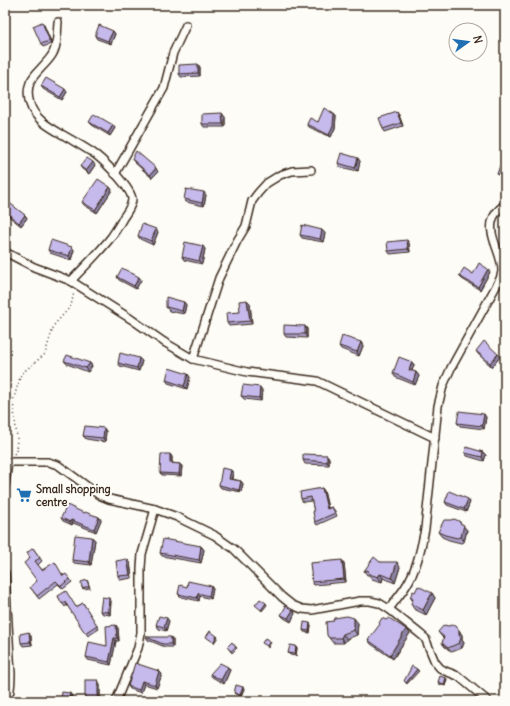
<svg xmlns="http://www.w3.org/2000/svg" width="510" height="706" viewBox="0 0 510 706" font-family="Delius,sans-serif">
  <rect width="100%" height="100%" fill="#fdfcf7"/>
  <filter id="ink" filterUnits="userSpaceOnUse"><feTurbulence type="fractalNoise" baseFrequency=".025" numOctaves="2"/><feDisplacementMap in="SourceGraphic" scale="8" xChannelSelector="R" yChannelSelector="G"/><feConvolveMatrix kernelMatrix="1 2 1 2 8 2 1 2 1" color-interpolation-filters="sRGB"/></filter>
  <g filter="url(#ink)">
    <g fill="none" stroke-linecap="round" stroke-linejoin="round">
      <g stroke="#3b2a1e" stroke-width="10">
        <g id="street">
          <path d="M58,22C57,32 58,46 52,55C41,72 22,78 30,104C35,120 51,128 65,136C75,142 86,148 96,155C105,162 131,188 132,199C132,206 127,212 123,218C120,224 116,230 112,236C100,252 85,266 71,281"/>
          <path d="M115,174L164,88L173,53L186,25"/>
          <path d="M5,252L34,267L71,281L131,319L164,342L193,359L247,372L317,381L435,438"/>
          <path d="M193,359L219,278L237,241L246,226L252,201L258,193L267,183L280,175L292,171L311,170"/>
          <path d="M5,462H48L58,465L99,495L109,499L155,509L177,517L214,535L234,549L282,597L292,605L302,609L312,610L360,601H370L379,603L389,609L419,633L425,638L435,662L440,668L445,671L458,676L488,701"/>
          <path d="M5,486L8,462"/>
          <path d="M5,573L11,674C11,683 11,693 7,701"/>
          <path d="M389,609C395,601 401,594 406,586C417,569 421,548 425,529L438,406L443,386L451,368L500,279C501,276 502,273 502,270C502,251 483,231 496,213C498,210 502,207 505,204"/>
          <path d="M116,701L138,648L141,633V568L142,554L155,509"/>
        </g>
      </g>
      <path stroke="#3b2a1e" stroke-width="1.5" stroke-dasharray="1 3" stroke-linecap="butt" d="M14,454L16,452L17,438L13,401L21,374L45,354L54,325L71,306L74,292"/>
      <use href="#street" stroke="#fdfcf7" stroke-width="7"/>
    </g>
    <g fill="#aa9fca" stroke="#3b2a1e">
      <path d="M44,25L51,42V44L43,47L41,44Z"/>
      <path d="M113,31L115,34L111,44L97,39L95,36Z"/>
      <path d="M200,67V76L181,77L179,74Z"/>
      <path d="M41,86L67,92L62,100L43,89Z"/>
      <path d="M334,114L336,116L335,128L331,137L309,127L307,124L318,122Z"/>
      <path d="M399,115L403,126L385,132L383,129Z"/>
      <path d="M225,117V127H204L202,124Z"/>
      <path d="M89,122L115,128L110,136L92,125Z"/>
      <path d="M132,159L158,172L152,178L134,162Z"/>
      <path d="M360,161L358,171L340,167L338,163Z"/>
      <path d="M505,164V179L500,177L497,174Z"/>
      <path d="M95,165L89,174L82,169L80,166Z"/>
      <path d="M110,187L112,190L97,213L84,205L82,202Z"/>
      <path d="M206,195L204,206L186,202L184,199Z"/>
      <path d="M5,207L25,215L27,218L21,226L6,214L5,213Z"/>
      <path d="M322,230L325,233L323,242L302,238L300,235Z"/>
      <path d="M158,232L153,245L140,239L138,236Z"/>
      <path d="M409,243L410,252L390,254L388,251Z"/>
      <path d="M72,247L74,250L71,260L50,253L48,250Z"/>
      <path d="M205,249L202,264L184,260L182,257Z"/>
      <path d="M490,272L480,290L462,279L459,276Z"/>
      <path d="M117,277H139L141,280L136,289L119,280Z"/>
      <path d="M247,300L250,303L252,324L229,326L227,323L240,312Z"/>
      <path d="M184,302L186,305L184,314L169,311L166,307Z"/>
      <path d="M305,326L307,329V338L286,337L284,334Z"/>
      <path d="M361,342L363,346L359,356L341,349L339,346Z"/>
      <path d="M476,351L500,357L492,367L478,354Z"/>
      <path d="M64,361L90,363L92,366L88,372L67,364Z"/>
      <path d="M142,361L139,371L120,366L118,363Z"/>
      <path d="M412,362L414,365L412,371L416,372L419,376L415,385L395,377L393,373Z"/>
      <path d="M190,377L187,389L168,383L166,380Z"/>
      <path d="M262,390L261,401L244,399L241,396Z"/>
      <path d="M486,417L484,429L460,426L457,423Z"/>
      <path d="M106,431L105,442L86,439L83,436Z"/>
      <path d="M483,452L486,455L484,461L467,456L465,453Z"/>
      <path d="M170,454L172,457V463L180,464L182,466L181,476L162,475L160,473Z"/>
      <path d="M327,455L329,458V465L305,464L303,460Z"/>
      <path d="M231,470L233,473L232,479L241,481L243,484L241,492L221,488L219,485Z"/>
      <path d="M322,488L324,491L328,508L332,507L335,511L337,516L317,525L315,522L314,512L312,501L303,502L301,499Z"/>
      <path d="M445,502H470L466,512L447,505Z"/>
      <path d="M84,513L99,517L101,520L96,532L73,523L72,525L63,521L61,518Z"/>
      <path d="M461,524L467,530L464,542L461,543L449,540L442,537L438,532Z"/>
      <path d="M92,537L95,540L91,565L74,563L72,560Z"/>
      <path d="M201,546L204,550L201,563L162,556L160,553Z"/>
      <path d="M33,548L42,561L38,565L42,570L64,575L70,579L72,582L63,589L58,584L39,599L30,587L37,581L30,558Z"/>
      <path d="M127,559L130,562L132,578L120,580L118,576Z"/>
      <path d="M380,562L400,567L395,583L383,578L382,582L372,579L369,575H367L364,571Z"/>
      <path d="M344,563L346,582L314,585L312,582Z"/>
      <path d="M87,580L88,582L90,588L84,589L82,588Z"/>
      <path d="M187,587L213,589L211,599L200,596L199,601L181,597L178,594Z"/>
      <path d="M415,592L432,593L435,598L426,615L414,609L411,604L413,601L410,597Z"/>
      <path d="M58,596L76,607L83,603L99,629L88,636L67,605L65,607Z"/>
      <path d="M109,598L111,601L110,615L103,614L100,611Z"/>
      <path d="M293,610L295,613L291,622L284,618L281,615Z"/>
      <path d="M386,620L406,629L410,633L393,659L371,644L368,640Z"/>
      <path d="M169,621L166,631L159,629L156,625Z"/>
      <path d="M358,623L357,635L347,639L344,643H333L327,635Z"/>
      <path d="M311,625L310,633L304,632L303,630Z"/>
      <path d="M118,628L119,641H116L111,665L88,660L86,657L107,646Z"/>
      <path d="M459,630L462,635V640L464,643L462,648L452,652L445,647L442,643L444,639L442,637L438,632Z"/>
      <path d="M31,636L32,645L23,646L21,643Z"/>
      <path d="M146,637L173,640V647H165L148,640Z"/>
      <path d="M296,646L297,648L296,656L290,655L288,653Z"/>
      <path d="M236,647L237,648L232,653L228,648Z"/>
      <path d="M228,667L230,670L224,684L212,677L210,674Z"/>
      <path d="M162,674L157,688L144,684L141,693L130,689L128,686Z"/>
      <path d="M447,679L445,686L439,684L438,682Z"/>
      <path d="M100,684V701H87L85,699Z"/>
      <path d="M243,687L244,689L241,696L235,694L234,693Z"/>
    </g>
    <g fill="#8b82a4" stroke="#3b2a1e">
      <path d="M42,22L44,25L51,42V44L49,41Z"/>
      <path d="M113,31L115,34L111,44L108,41Z"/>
      <path d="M198,64L200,67V76L198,73Z"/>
      <path d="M65,89L67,92L62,100L60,97Z"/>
      <path d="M397,112L399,115L403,126L401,123Z"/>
      <path d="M222,113L225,117V127L223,124Z"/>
      <path d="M334,114L336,116L335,128L331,137L329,135Z"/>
      <path d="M113,125L115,128L110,136L108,133Z"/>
      <path d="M358,158L360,161L358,171L355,168Z"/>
      <path d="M93,162L95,165L89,174L86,171Z"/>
      <path d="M156,168L158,172L152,178L150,175Z"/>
      <path d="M110,187L112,190L97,213L95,210Z"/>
      <path d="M204,192L206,195L204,206L202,203Z"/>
      <path d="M25,215L27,218L21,226L19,223Z"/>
      <path d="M156,229L158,232L153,245L151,241Z"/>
      <path d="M322,230L325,233L323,242L320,239Z"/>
      <path d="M407,240L409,243L410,252L408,249Z"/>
      <path d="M203,246L205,249L202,264L199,261Z"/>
      <path d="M72,247L74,250L71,260L69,256Z"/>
      <path d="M488,269L490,272L480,290L478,287Z"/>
      <path d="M139,277L141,280L136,289L134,286Z"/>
      <path d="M247,300L250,303L252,324L250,321Z"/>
      <path d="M184,302L186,305L184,314L182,311Z"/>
      <path d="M305,326L307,329V338L305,334Z"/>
      <path d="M361,342L363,346L359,356L357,352Z"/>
      <path d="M498,354L500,357L492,367L490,363Z"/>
      <path d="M139,358L142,361L139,371L137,368Z"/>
      <path d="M412,362L414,365L411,373L409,370Z"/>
      <path d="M90,363L92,366L88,372L86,368Z"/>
      <path d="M416,372L419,376L415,385L413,382Z"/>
      <path d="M188,374L190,377L187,389L184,386Z"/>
      <path d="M260,387L262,390L261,401L259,398Z"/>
      <path d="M484,414L486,417L484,429L482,426Z"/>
      <path d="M104,428L106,431L105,442L103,438Z"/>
      <path d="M483,452L486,455L484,461L482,457Z"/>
      <path d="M170,454L172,457V466L170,463Z"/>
      <path d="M327,455L329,458V465L327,462Z"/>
      <path d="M180,464L182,466L181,476L179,474Z"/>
      <path d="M231,470L233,473L231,481L229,479Z"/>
      <path d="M241,481L243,484L241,492L239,490Z"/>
      <path d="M322,488L324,491L329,512L327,509Z"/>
      <path d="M468,499L470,502L466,512L464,509Z"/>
      <path d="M99,517L101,520L96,532L94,529Z"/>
      <path d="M71,520L73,523L72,525L70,522Z"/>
      <path d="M459,521L467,530L464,542L461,537L460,523Z"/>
      <path d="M92,537L95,540L91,565L89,562Z"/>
      <path d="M201,546L204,550L201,563L199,560Z"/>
      <path d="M127,559L130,562L132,578L130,575Z"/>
      <path d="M342,560L344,563L346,582L344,579Z"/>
      <path d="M397,562L400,567L395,583L392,578Z"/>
      <path d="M380,574L383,578L382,582L378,577Z"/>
      <path d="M211,586L213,589L211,599L209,596Z"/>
      <path d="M198,593L200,596L199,601L197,598Z"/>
      <path d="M432,593L435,598L426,615L423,610Z"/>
      <path d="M109,598L111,601L110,615L108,612Z"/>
      <path d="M266,603L267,605L262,611L261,610Z"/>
      <path d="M293,610L295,613L291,622L288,618Z"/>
      <path d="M167,618L169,621L166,631L164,627Z"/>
      <path d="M354,618L358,623L357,635L354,630Z"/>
      <path d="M310,623L311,625L310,633L309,631Z"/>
      <path d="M116,625L118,628L119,641L117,638Z"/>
      <path d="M406,629L410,633L393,659L390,655Z"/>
      <path d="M459,630L462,635V640L464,643L462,648L459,643Z"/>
      <path d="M29,632L31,636L32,645L30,642Z"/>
      <path d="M343,634L347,639L344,643L341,638Z"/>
      <path d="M217,636L218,637L214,643L213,642Z"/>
      <path d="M171,637L173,640V647L171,644Z"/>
      <path d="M114,638L116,641L111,665L109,662Z"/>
      <path d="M270,641L271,642L268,648L267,646Z"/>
      <path d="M296,646L297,648L296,656L295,654Z"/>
      <path d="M228,667L230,670L224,684L221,680Z"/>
      <path d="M417,669L419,671L407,684L406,683Z"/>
      <path d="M159,671L162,674L157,688L155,685Z"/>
      <path d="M446,678L447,679L445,686L444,684Z"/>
      <path d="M98,680L100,684V701L98,699Z"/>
      <path d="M142,681L144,684L141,693L139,690Z"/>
      <path d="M243,687L244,689L241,696L240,695Z"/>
      <path d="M70,693L72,696V701H69Z"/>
    </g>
    <g fill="#c6b9eb" stroke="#3b2a1e">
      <path d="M42,22L49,39V41L41,44L33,26Z"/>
      <path d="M99,25L113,31L108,41L95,36Z"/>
      <path d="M198,64V73L179,74V65Z"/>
      <path d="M46,78L65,89L60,97L41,86Z"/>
      <path d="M324,108L334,114L333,125L329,135L307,124L310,118L318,122Z"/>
      <path d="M397,112L401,123L383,129L379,118Z"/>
      <path d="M222,113L223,124H202V114Z"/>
      <path d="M94,114L113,125L108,133L89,122Z"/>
      <path d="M136,151L156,168L150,175L132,159Z"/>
      <path d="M341,153L358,158L355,168L338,163Z"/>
      <path d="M87,158L93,162L86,171L80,166Z"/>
      <path d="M501,163L505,164V177L497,174Z"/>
      <path d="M98,179L110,187L95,210L82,202Z"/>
      <path d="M186,189L204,192L202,203L184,199Z"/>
      <path d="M7,201L25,215L19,223L5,212V207Z"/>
      <path d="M142,224L156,229L151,241L138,236Z"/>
      <path d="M302,225L322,230L320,239L300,235Z"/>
      <path d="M51,240L72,247L69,256L48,250Z"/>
      <path d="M407,240L408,249L388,251L387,242Z"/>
      <path d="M185,242L203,246L199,261L182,257Z"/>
      <path d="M479,263L488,269L478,287L459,276L464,268L473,274Z"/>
      <path d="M122,268L139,277L134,286L117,277Z"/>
      <path d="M166,297L184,302L182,311L166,307Z"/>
      <path d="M247,300L250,321L227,323L226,313L240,312L239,301Z"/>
      <path d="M284,325L305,326V334H284Z"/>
      <path d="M342,336L361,342L357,352L339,346Z"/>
      <path d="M484,341L498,354L490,363L476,351Z"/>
      <path d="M120,353L139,358L137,368L118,363Z"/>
      <path d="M67,355L90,363L86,368L64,361Z"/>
      <path d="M399,357L412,362L409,370L416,372L413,382L393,373Z"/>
      <path d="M169,368L188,374L184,386L166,380Z"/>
      <path d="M243,385L260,387L259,398L241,396Z"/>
      <path d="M459,411L484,414L482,426L457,423Z"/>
      <path d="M85,426L104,428L103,438L83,436Z"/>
      <path d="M466,447L483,452L482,457L465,453Z"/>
      <path d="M161,454H170V463L180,464L179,474L160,473Z"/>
      <path d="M303,454L327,455V462L303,460Z"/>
      <path d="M222,468L231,470L229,479L241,481L239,490L219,485Z"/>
      <path d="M322,488L327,509L332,507L335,513L315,522L313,512H314L311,497L301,499L300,492Z"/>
      <path d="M449,491L468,499L464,509L445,502Z"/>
      <path d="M67,505L84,513L85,512L99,517L94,529L71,520L70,522L61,518Z"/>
      <path d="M454,519L459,521L460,523L464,525L461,537L457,538L445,535L438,532L444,520H451Z"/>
      <path d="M75,535L92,537L89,562L72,560Z"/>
      <path d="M163,539L201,546L199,560L160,553Z"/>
      <path d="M33,548L40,558L35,561L42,570L55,562L63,576L66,574L70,579L61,586L56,581L37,596L30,587L37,581L24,563L30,558L27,553Z"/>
      <path d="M374,557L380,562H397L392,578L380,574L378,577L369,574L368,570L364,571Z"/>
      <path d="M127,559L130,575L118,576L116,561Z"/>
      <path d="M342,560L344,579L312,582L310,563Z"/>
      <path d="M87,580L89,586L82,588L81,582Z"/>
      <path d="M188,581L211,586L209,596L198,593L197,598L178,594L180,585L187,587Z"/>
      <path d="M418,586L432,593L423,610L411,604L413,599L410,597L413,591L415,592Z"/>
      <path d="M66,591L76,607L83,603L97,625L85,633L65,602L62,604L58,596Z"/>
      <path d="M102,597L109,598L108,612L100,611Z"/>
      <path d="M260,599L266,603L261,610L255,605Z"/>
      <path d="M286,606L293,610L288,618L281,615Z"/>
      <path d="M159,616L167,618L164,627L156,625Z"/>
      <path d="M347,616L354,618V630L343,634L341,638H329L327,635L326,622L333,621L334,618Z"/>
      <path d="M382,618L386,620L389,618L406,629L390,655L368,640L380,624L379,623Z"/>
      <path d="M304,622L310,623L309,631L303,630Z"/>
      <path d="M116,625L117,638H114L109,662L86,657L89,642L107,646L106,626Z"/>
      <path d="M444,625L448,626L452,625L456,626L459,630V635L461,638L459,643L448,648L442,643L444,637L438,632Z"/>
      <path d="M210,631L217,636L213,642L206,637Z"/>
      <path d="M29,632L30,642L21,643L20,634Z"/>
      <path d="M146,637H171V644H163Z"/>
      <path d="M265,638L270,641L267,646L262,643Z"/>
      <path d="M232,642L236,647L231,651L227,647Z"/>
      <path d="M290,645L296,646L295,654L288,653Z"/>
      <path d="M135,663L159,671L155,685L142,681L139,690L128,686Z"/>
      <path d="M220,663L228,667L221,680L210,674Z"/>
      <path d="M412,666L417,669L406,683L404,681Z"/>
      <path d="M440,676L446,678L444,684L438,682Z"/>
      <rect x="85" y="680" width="13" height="19"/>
      <path d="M236,685L243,687L240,695L234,693Z"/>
      <path d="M62,692L70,693L69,701L61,700Z"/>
    </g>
  </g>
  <defs>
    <g id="supermarket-bare" transform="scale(1.2)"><path d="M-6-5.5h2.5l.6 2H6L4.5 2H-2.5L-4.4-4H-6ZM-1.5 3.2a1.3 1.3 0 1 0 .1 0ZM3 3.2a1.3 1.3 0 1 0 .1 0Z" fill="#1f6fb2" stroke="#fdfcf7" stroke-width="2.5" paint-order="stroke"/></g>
  </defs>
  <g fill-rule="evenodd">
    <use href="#supermarket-bare" x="24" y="495"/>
  </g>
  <g text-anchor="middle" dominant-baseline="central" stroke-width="4" stroke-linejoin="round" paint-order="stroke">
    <g font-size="11" font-weight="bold" fill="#3b2a1e" stroke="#fdfcf7" text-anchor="start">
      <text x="36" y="489">Small shopping<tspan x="36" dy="13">centre</tspan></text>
    </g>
  </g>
  <rect width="510" height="706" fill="none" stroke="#fdfcf7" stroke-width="20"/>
  <rect x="10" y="10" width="490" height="686" fill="none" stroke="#3b2a1e" stroke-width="1.5" filter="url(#ink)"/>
  <g transform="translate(468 42) rotate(76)"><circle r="19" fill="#fdfcf7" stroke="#afa8a0"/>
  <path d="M0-3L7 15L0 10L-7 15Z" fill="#1f6fb2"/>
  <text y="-6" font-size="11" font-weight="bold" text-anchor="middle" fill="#3b2a1e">N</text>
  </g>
</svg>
